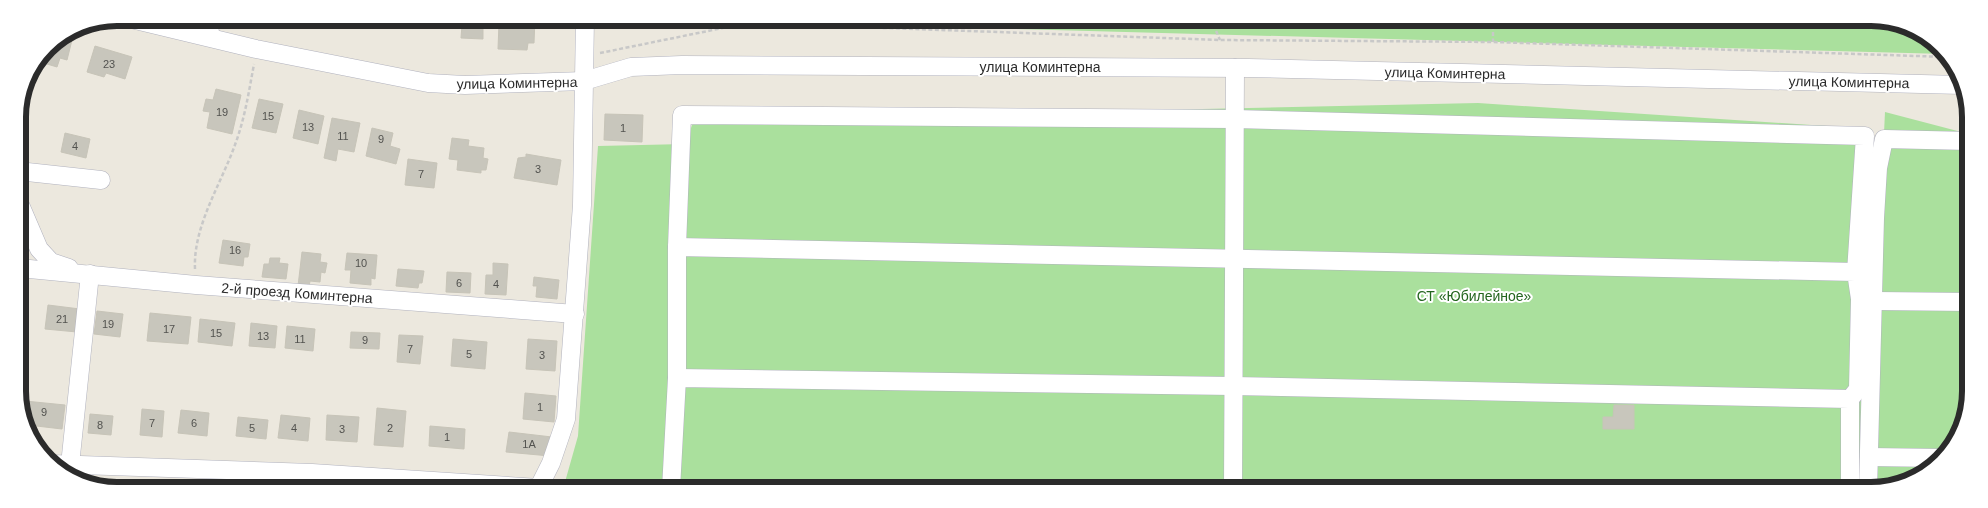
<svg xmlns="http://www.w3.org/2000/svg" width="1988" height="508" viewBox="0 0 1988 508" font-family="Helvetica,sans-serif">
  <rect width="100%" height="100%" fill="#ece8de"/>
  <g fill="#aae09d">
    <path d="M754,18L1890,19L1941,47L1945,54L755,22Z"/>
    <path d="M1478,103L1872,129L1858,490L563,489L578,436L598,146L685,144L694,120Z"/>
    <path d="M1885,112L1969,134V410L1936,466L1877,490H1867Z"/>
  </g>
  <g fill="#c8c6bc" stroke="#c7c4b8">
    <path d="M416,18H443V23L416,21Z"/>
    <path d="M451,18H489V27L483,26V39L461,38L462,25L450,24Z"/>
    <path d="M523,18H535L534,43H528L527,50L498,49L499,23L523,24Z"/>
    <path d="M61,37L72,40L67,60L60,58L57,67L37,61L47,47Z"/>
    <path d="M95,46L132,57L125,79L106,73L104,77L87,72Z"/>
    <path d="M216,89L241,95L232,134L207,128L210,112L203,111L206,99L213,100Z"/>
    <path d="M259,99L283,104L276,133L252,128Z"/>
    <path d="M299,110L324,116L318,144L293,138Z"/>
    <path d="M605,114L643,115L642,142L604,140Z"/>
    <path d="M332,118L360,123L354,152L338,149L336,161L324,158Z"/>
    <path d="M372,128L393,133L390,146L400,149L396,164L366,156Z"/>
    <path d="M65,133L90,139L86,158L61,152Z"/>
    <path d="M452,138L469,140L468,146L484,148L483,158L488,159L486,170H481V173L457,170L458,160L449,159Z"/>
    <path d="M526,154L561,160L557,185L514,178L518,158L526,157Z"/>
    <path d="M408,159L437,163L434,188L405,185Z"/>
    <path d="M223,240L250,244L248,257H244L243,266L219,263Z"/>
    <path d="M302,252L321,254L320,262L327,263L325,273L321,272L320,282L310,281L309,287L298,286Z"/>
    <path d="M347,253L377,255L375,279L371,278V285L350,283L351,270H345Z"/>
    <path d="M270,258H280L279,263L288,264L286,279L262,277L264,264H269Z"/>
    <path d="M493,263L508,264L506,295L485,294L486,275H493Z"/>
    <path d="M398,269L424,271L422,283H419L418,288L396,286Z"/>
    <path d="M447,272L471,273L470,293L446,292Z"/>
    <path d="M534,277L559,280L557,299L536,297L537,286H533Z"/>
    <path d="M48,305L80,309L77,332L45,329Z"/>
    <path d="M97,311L123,314L120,337L94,334Z"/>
    <path d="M150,313L191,317L188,344L147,341Z"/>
    <path d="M200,319L235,323L232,346L198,342Z"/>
    <path d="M251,323L277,326L275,348L249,346Z"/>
    <path d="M287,326L315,329L313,351L285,348Z"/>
    <path d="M351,332L380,333L379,349L350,348Z"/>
    <path d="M399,335L423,336L420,364L397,362Z"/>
    <path d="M453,339L487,342L485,369L451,366Z"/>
    <path d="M528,339L557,341L555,371L526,369Z"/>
    <path d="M525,393L556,396L554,422L523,419Z"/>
    <path d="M25,401L65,405L62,429L28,425L24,418Z"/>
    <path d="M1614,405H1634V429H1603V417H1613Z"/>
    <path d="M377,408L406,411L403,447L374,445Z"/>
    <path d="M142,409L164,411L162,437L140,435Z"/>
    <path d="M181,410L209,413L207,436L178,433Z"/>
    <path d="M90,414L113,416L111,435L88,433Z"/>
    <path d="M281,415L310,418L308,441L278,438Z"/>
    <path d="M327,415L359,417L357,442L326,440Z"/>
    <path d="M238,417L268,420L266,439L236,436Z"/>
    <path d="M430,426L465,429L464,449L429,446Z"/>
    <path d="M509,432L552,437L550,456L506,452Z"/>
  </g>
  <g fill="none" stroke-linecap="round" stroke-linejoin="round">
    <g stroke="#b1b2be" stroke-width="19">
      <g id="minor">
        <path d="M127,18L256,49L428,83L465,85L584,81L631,67L682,65L1248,68L1962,85"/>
        <path d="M185,18L210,32"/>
        <path d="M18,171L101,180"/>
        <path d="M18,200L39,249L51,262L69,268"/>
        <path d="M677,247L682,115L1235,119L1865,136L1856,272"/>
        <path d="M19,268L196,285L575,314"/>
        <path d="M1876,301L1969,302"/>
        <path d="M677,378V247L1856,272L1860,299L1858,389L1850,399"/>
        <path d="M1869,457L1941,458"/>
        <path d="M51,464L312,473L539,488"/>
        <path d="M70,465L90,274"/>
        <path d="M538,489L551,463L566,419L582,205L585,18"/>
        <path d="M671,489L677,378L1233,386L1850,399V490"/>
        <path d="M1233,490L1235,68"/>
        <path d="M1868,490L1875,218L1878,168L1884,139L1969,141"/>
      </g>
    </g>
    <g stroke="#c8c8c8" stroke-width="2.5" stroke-dasharray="4 2.5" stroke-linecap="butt">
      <path d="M1211,19L1220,40"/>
      <path d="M1493,19V42"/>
      <path d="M600,53L747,23L1220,40L1493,42L1947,57"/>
      <path d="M195,269C193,225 222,183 236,142C245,117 249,91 254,64"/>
    </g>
    <use href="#minor" stroke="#fff" stroke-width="18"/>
  </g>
  <g text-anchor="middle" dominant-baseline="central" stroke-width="4" stroke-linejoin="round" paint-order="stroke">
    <g font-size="11" fill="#52524f">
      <text x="109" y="64">23</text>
      <text x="222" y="112">19</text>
      <text x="268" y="116">15</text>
      <text x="308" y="127">13</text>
      <text x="623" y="128">1</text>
      <text x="343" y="136">11</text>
      <text x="381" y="139">9</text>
      <text x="75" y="146">4</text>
      <text x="538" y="169">3</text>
      <text x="421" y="174">7</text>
      <text x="235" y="250">16</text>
      <text x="361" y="263">10</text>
      <text x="459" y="283">6</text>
      <text x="496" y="284">4</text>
      <text x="62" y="319">21</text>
      <text x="108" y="324">19</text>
      <text x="169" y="329">17</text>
      <text x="216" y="333">15</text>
      <text x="263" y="336">13</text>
      <text x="300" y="339">11</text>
      <text x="365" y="340">9</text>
      <text x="410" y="349">7</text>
      <text x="469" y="354">5</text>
      <text x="542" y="355">3</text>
      <text x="540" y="407">1</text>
      <text x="44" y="412">9</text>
      <text x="152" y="423">7</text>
      <text x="194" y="423">6</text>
      <text x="100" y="425">8</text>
      <text x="252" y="428">5</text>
      <text x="294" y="428">4</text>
      <text x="390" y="428">2</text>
      <text x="342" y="429">3</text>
      <text x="447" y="437">1</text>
      <text x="529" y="444">1А</text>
    </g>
    <g font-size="14" fill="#2b2b2b" stroke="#fff">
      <text x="1040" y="67">улица Коминтерна</text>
      <text transform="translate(1445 73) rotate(1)">улица Коминтерна</text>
      <text transform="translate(1849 82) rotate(1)">улица Коминтерна</text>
      <text transform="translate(517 83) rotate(-1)">улица Коминтерна</text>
      <text transform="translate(297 293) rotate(4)">2-й проезд Коминтерна</text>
    </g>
    <g font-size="14" fill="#23651e" stroke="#fff">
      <text x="1474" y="296">СТ «Юбилейное»</text>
    </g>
  </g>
  <path d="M0 0H1988V508H0ZM117 26H1871A91 91 0 0 1 1962 117V391A91 91 0 0 1 1871 482H117A91 91 0 0 1 26 391V117A91 91 0 0 1 117 26Z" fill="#fff" fill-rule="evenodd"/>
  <path fill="none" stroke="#2b2b2b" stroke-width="6" d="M117 26H1871A91 91 0 0 1 1962 117V391A91 91 0 0 1 1871 482H117A91 91 0 0 1 26 391V117A91 91 0 0 1 117 26Z"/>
</svg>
